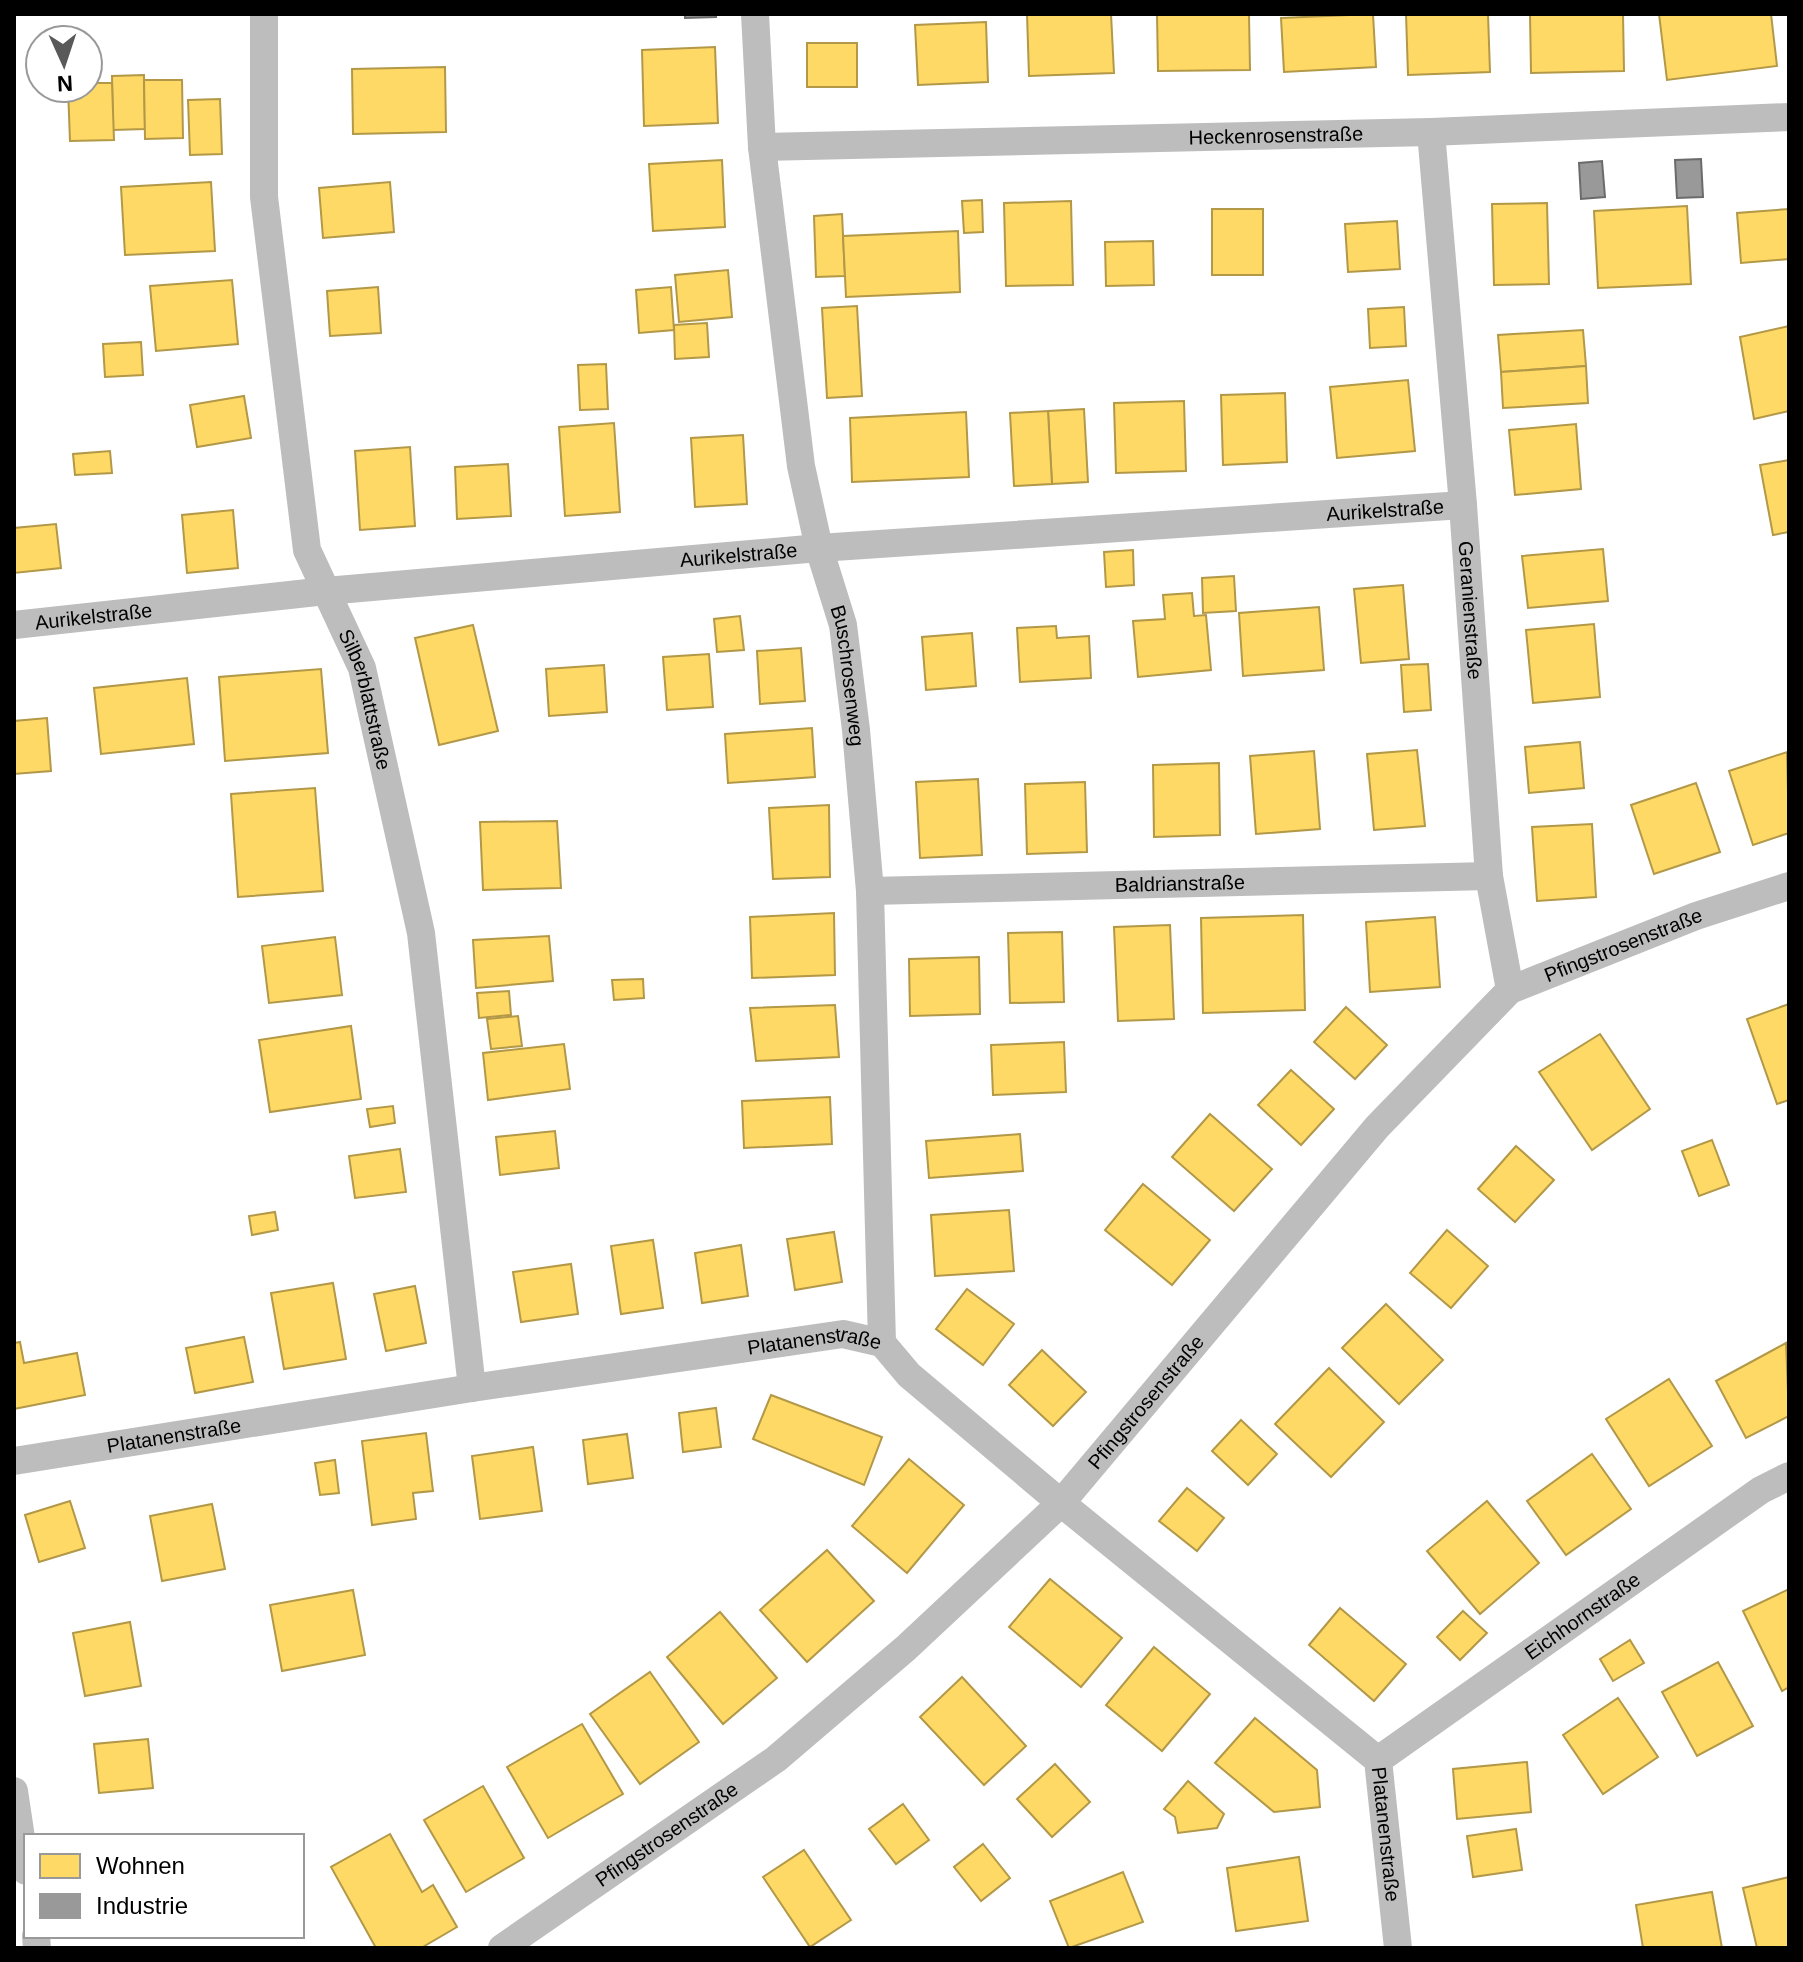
<svg xmlns="http://www.w3.org/2000/svg" width="1803" height="1962" viewBox="0 0 1803 1962" font-family="Arial,sans-serif">
  <rect width="100%" height="100%" fill="#fff"/>
  <g fill="#ffd966" stroke="#b29847" stroke-width="2">
    <path d="M1027,14H1111L1114,73L1029,76Z"/>
    <path d="M1157,14H1249L1250,70L1158,71Z"/>
    <path d="M1373,14L1376,67L1284,72L1281,18Z"/>
    <path d="M1406,14H1488L1490,72L1408,75Z"/>
    <path d="M1530,14H1623L1624,71L1531,73Z"/>
    <path d="M1659,14H1771L1777,66L1667,80Z"/>
    <path d="M986,22L988,82L918,85L915,25Z"/>
    <rect x="807" y="43" width="50" height="44"/>
    <path d="M715,47L718,123L644,126L642,50Z"/>
    <path d="M445,67L446,132L353,134L352,69Z"/>
    <path d="M144,75L145,129L113,130L112,76Z"/>
    <path d="M144,80H182L183,138L145,139Z"/>
    <path d="M88,83H112L114,140L70,141L68,88H88Z"/>
    <path d="M220,99L222,154L190,155L188,100Z"/>
    <path d="M722,160L725,227L653,231L649,164Z"/>
    <path d="M211,182L215,251L125,255L121,187Z"/>
    <path d="M390,182L394,232L323,238L319,188Z"/>
    <path d="M982,200L983,232L964,233L962,201Z"/>
    <path d="M1071,201L1073,285L1006,286L1004,203Z"/>
    <path d="M1547,203L1549,284L1494,285L1492,204Z"/>
    <path d="M1687,206L1691,284L1598,288L1594,211Z"/>
    <rect x="1212" y="209" width="51" height="66"/>
    <path d="M1789,209V259L1741,263L1737,213Z"/>
    <path d="M842,214L845,276L816,277L814,216Z"/>
    <path d="M1397,221L1400,269L1348,272L1345,224Z"/>
    <path d="M958,231L960,292L846,297L843,236Z"/>
    <path d="M1153,241L1154,285L1106,286L1105,242Z"/>
    <path d="M728,270L732,317L679,322L675,275Z"/>
    <path d="M232,280L238,344L156,351L150,286Z"/>
    <path d="M378,287L381,333L330,336L327,291Z"/>
    <path d="M671,287L674,330L639,333L636,290Z"/>
    <path d="M857,306L862,396L827,398L822,308Z"/>
    <path d="M1404,307L1406,346L1370,348L1368,309Z"/>
    <path d="M707,323L709,357L675,359L674,325Z"/>
    <path d="M1789,326V411L1754,419L1740,337Z"/>
    <path d="M1583,330L1586,366L1501,372L1498,335Z"/>
    <path d="M141,342L143,375L105,377L103,344Z"/>
    <path d="M606,364L608,409L580,410L578,365Z"/>
    <path d="M1586,366L1588,403L1503,408L1501,372Z"/>
    <path d="M1408,380L1415,451L1337,458L1330,387Z"/>
    <path d="M1285,393L1287,462L1223,465L1221,395Z"/>
    <path d="M244,396L251,438L197,447L190,405Z"/>
    <path d="M1184,401L1186,471L1116,473L1114,403Z"/>
    <path d="M1084,409L1088,482L1052,484L1048,411Z"/>
    <path d="M1048,411L1052,484L1014,486L1010,413Z"/>
    <path d="M966,412L969,477L852,482L850,418Z"/>
    <path d="M614,423L620,512L565,516L559,427Z"/>
    <path d="M1576,424L1581,489L1515,495L1509,430Z"/>
    <path d="M743,435L747,504L695,507L691,438Z"/>
    <path d="M410,447L415,526L360,530L355,451Z"/>
    <path d="M110,451L112,473L75,475L73,454Z"/>
    <path d="M1789,460V532L1773,535L1760,465Z"/>
    <path d="M508,464L511,516L457,519L455,467Z"/>
    <path d="M233,510L238,568L187,573L182,515Z"/>
    <path d="M56,524L61,568L14,573V528Z"/>
    <path d="M1603,549L1608,601L1528,608L1522,556Z"/>
    <path d="M1133,550L1134,585L1106,587L1104,552Z"/>
    <path d="M1234,576L1236,611L1203,613L1202,578Z"/>
    <path d="M1403,585L1409,659L1361,663L1354,589Z"/>
    <path d="M1192,593L1194,616L1206,615L1211,670L1138,677L1133,621L1165,619L1163,595Z"/>
    <path d="M1319,607L1324,670L1243,676L1239,613Z"/>
    <path d="M740,616L744,650L717,652L714,619Z"/>
    <path d="M1594,624L1600,697L1533,703L1526,630Z"/>
    <path d="M473,625L498,731L439,745L415,638Z"/>
    <path d="M1056,626L1057,638L1089,636L1091,678L1020,682L1017,628Z"/>
    <path d="M972,633L976,686L926,690L922,637Z"/>
    <path d="M801,648L805,701L760,704L757,651Z"/>
    <path d="M709,654L713,707L667,710L663,657Z"/>
    <path d="M1428,664L1431,710L1404,712L1401,665Z"/>
    <path d="M604,665L607,712L549,716L546,669Z"/>
    <path d="M321,669L328,753L225,761L219,677Z"/>
    <path d="M187,678L194,744L101,754L94,688Z"/>
    <path d="M47,718L51,771L14,774V721Z"/>
    <path d="M812,728L815,777L728,783L725,734Z"/>
    <path d="M1580,742L1584,788L1529,793L1525,747Z"/>
    <path d="M1417,750L1425,826L1374,830L1367,754Z"/>
    <path d="M1314,751L1320,829L1256,834L1250,756Z"/>
    <path d="M1787,752L1789,833L1753,845L1729,771Z"/>
    <path d="M1219,763L1220,835L1154,837L1153,765Z"/>
    <path d="M978,779L982,855L920,858L916,782Z"/>
    <path d="M1085,782L1087,852L1027,854L1025,784Z"/>
    <path d="M1696,783L1720,852L1654,874L1631,805Z"/>
    <path d="M315,788L323,891L238,897L231,794Z"/>
    <path d="M829,805L830,877L773,879L769,808Z"/>
    <path d="M557,821L561,888L483,890L480,822Z"/>
    <path d="M1592,824L1596,897L1537,901L1532,827Z"/>
    <path d="M834,913L835,975L752,978L750,917Z"/>
    <path d="M1303,915L1305,1010L1203,1013L1201,918Z"/>
    <path d="M1435,917L1440,987L1370,992L1366,922Z"/>
    <path d="M1170,925L1174,1019L1118,1021L1114,927Z"/>
    <path d="M1062,932L1064,1002L1010,1003L1008,933Z"/>
    <path d="M549,936L553,981L476,988L473,940Z"/>
    <path d="M335,937L342,995L269,1003L262,946Z"/>
    <path d="M979,957L980,1014L910,1016L909,959Z"/>
    <path d="M643,979L644,998L614,1000L612,980Z"/>
    <path d="M509,991L511,1015L479,1018L477,993Z"/>
    <path d="M1789,1004V1100L1777,1104L1747,1019Z"/>
    <path d="M835,1005L839,1057L756,1061L750,1008Z"/>
    <path d="M1346,1007L1387,1045L1355,1079L1314,1042Z"/>
    <path d="M518,1016L522,1046L491,1049L487,1019Z"/>
    <path d="M351,1026L361,1099L270,1112L259,1040Z"/>
    <path d="M1600,1034L1650,1109L1592,1150L1539,1072Z"/>
    <path d="M1064,1042L1066,1092L993,1095L991,1045Z"/>
    <path d="M564,1044L570,1089L488,1100L483,1053Z"/>
    <path d="M1291,1070L1334,1109L1301,1145L1258,1105Z"/>
    <path d="M830,1097L832,1144L744,1148L742,1101Z"/>
    <path d="M393,1106L395,1123L370,1127L367,1109Z"/>
    <path d="M1210,1114L1272,1169L1234,1211L1172,1157Z"/>
    <path d="M555,1131L559,1168L500,1175L496,1137Z"/>
    <path d="M1020,1134L1023,1171L929,1178L926,1141Z"/>
    <path d="M1712,1140L1729,1185L1699,1196L1682,1151Z"/>
    <path d="M1516,1146L1554,1180L1515,1222L1478,1189Z"/>
    <path d="M400,1149L406,1192L355,1198L349,1156Z"/>
    <path d="M1143,1184L1210,1240L1172,1285L1105,1230Z"/>
    <path d="M1009,1210L1014,1271L935,1276L931,1215Z"/>
    <path d="M275,1212L278,1230L252,1235L249,1216Z"/>
    <path d="M1447,1230L1488,1266L1451,1308L1410,1273Z"/>
    <path d="M834,1232L842,1282L795,1290L787,1239Z"/>
    <path d="M653,1240L663,1308L621,1314L611,1246Z"/>
    <path d="M741,1245L748,1296L702,1303L695,1253Z"/>
    <path d="M571,1264L578,1314L521,1322L513,1272Z"/>
    <path d="M333,1283L346,1359L284,1369L271,1293Z"/>
    <path d="M415,1286L426,1343L386,1351L374,1294Z"/>
    <path d="M967,1289L1014,1324L983,1365L936,1329Z"/>
    <path d="M1386,1304L1443,1360L1399,1404L1342,1348Z"/>
    <path d="M244,1337L253,1382L195,1393L186,1348Z"/>
    <path d="M20,1342L24,1363L77,1353L85,1395L14,1409V1343Z"/>
    <path d="M1786,1343L1789,1416L1746,1438L1716,1381Z"/>
    <path d="M1042,1350L1086,1392L1053,1426L1009,1385Z"/>
    <path d="M1329,1368L1384,1422L1331,1477L1275,1424Z"/>
    <path d="M1669,1379L1712,1446L1649,1486L1606,1419Z"/>
    <path d="M771,1395L882,1437L864,1485L753,1439Z"/>
    <path d="M716,1408L721,1447L683,1452L679,1413Z"/>
    <path d="M1241,1420L1277,1454L1248,1485L1212,1451Z"/>
    <path d="M426,1433L433,1491L413,1493L416,1519L372,1525L362,1441Z"/>
    <path d="M627,1434L633,1478L588,1484L583,1440Z"/>
    <path d="M533,1447L542,1511L480,1519L472,1456Z"/>
    <path d="M1592,1454L1631,1509L1566,1555L1527,1501Z"/>
    <path d="M909,1459L964,1505L907,1573L852,1526Z"/>
    <path d="M335,1460L339,1493L320,1495L315,1463Z"/>
    <path d="M1187,1488L1224,1518L1197,1551L1159,1521Z"/>
    <path d="M70,1501L85,1548L39,1562L25,1515Z"/>
    <path d="M1487,1501L1539,1563L1480,1614L1427,1551Z"/>
    <path d="M212,1504L225,1569L162,1581L150,1516Z"/>
    <path d="M827,1550L874,1601L807,1662L760,1610Z"/>
    <path d="M1050,1579L1122,1638L1081,1687L1009,1627Z"/>
    <path d="M1789,1589V1687L1782,1691L1743,1611Z"/>
    <path d="M353,1590L365,1655L282,1671L270,1605Z"/>
    <path d="M1340,1608L1406,1664L1374,1701L1309,1645Z"/>
    <path d="M1463,1611L1487,1633L1460,1660L1437,1637Z"/>
    <path d="M720,1612L777,1678L723,1724L667,1657Z"/>
    <path d="M130,1622L141,1686L85,1696L73,1633Z"/>
    <path d="M1630,1640L1644,1663L1613,1681L1600,1659Z"/>
    <path d="M1154,1647L1210,1694L1162,1751L1106,1705Z"/>
    <path d="M1718,1662L1753,1726L1697,1756L1662,1692Z"/>
    <path d="M650,1672L699,1742L640,1784L590,1714Z"/>
    <path d="M962,1677L1026,1746L984,1785L920,1717Z"/>
    <path d="M1618,1698L1658,1757L1603,1794L1563,1735Z"/>
    <path d="M1255,1718L1317,1770L1320,1807L1274,1812L1215,1763Z"/>
    <path d="M582,1724L623,1794L548,1838L507,1767Z"/>
    <path d="M148,1739L153,1788L99,1793L94,1744Z"/>
    <path d="M1527,1762L1531,1812L1457,1819L1453,1769Z"/>
    <path d="M1055,1764L1090,1802L1052,1837L1017,1799Z"/>
    <path d="M1188,1781L1224,1814L1217,1828L1178,1833L1175,1817L1164,1809Z"/>
    <path d="M483,1786L524,1858L466,1892L424,1820Z"/>
    <path d="M903,1804L929,1840L896,1864L869,1829Z"/>
    <path d="M1516,1829L1522,1870L1473,1877L1467,1836Z"/>
    <path d="M390,1834L422,1892L433,1885L457,1927L421,1948H376L331,1867Z"/>
    <path d="M983,1844L1010,1878L981,1901L954,1867Z"/>
    <path d="M804,1850L851,1920L810,1947L763,1877Z"/>
    <path d="M1299,1857L1308,1921L1236,1931L1227,1868Z"/>
    <path d="M1123,1872L1143,1922L1069,1948L1050,1901Z"/>
    <path d="M1789,1877V1948H1757L1743,1888Z"/>
    <path d="M1712,1892L1722,1948H1643L1636,1905Z"/>
  </g>
  <g fill="#999" stroke="#6b6b6b" stroke-width="2">
    <path d="M685,14H716V17L685,18Z"/>
    <path d="M1701,159L1703,197L1677,198L1675,160Z"/>
    <path d="M1602,161L1605,197L1581,199L1579,163Z"/>
  </g>
  <g fill="none" stroke-linecap="round" stroke-linejoin="round">
    <g stroke="#bdbdbd" stroke-width="28">
      <path id="s1" d="M264,14V197L307,550L362,668L421,933L472,1388"/>
      <path id="s2" d="M755,14L762,147L801,466L819,548L843,625L856,730L870,891L882,1343"/>
      <path id="s3" d="M1431,132L1463,505L1489,876L1510,990"/>
      <path id="s4" d="M762,147L1431,132L1789,117"/>
      <path id="s5" d="M14,625L326,591L819,548L1463,505"/>
      <path id="s6" d="M870,891L1489,876"/>
      <path id="s7" d="M14,1461L472,1388L843,1334L882,1343L909,1375L1061,1503L1378,1760L1398,1948"/>
      <path id="s8" d="M1378,1760L1761,1490L1789,1476"/>
      <path d="M14,1791L26,1871"/>
      <path d="M36,1936L37,1948"/>
      <path id="s9" d="M502,1948L776,1759L906,1648L1061,1503L1377,1127L1510,990L1696,916L1789,886"/>
    </g>
  </g>
  <g text-anchor="middle" dominant-baseline="central" stroke-width="8" stroke-linejoin="round" paint-order="stroke">
    <g font-size="20" fill="#000" stroke="#fff">
      <text stroke="none"><textPath href="#s4" startOffset="514">Heckenrosenstraße</textPath></text>
      <text stroke="none"><textPath href="#s5" startOffset="1376">Aurikelstraße</textPath></text>
      <text stroke="none"><textPath href="#s5" startOffset="728">Aurikelstraße</textPath></text>
      <text stroke="none"><textPath href="#s3" startOffset="480">Geranienstraße</textPath></text>
      <text stroke="none"><textPath href="#s5" startOffset="80">Aurikelstraße</textPath></text>
      <text stroke="none"><textPath href="#s2" startOffset="670">Buschrosenweg</textPath></text>
      <text stroke="none"><textPath href="#s1" startOffset="700">Silberblattstraße</textPath></text>
      <text stroke="none"><textPath href="#s6" startOffset="310">Baldrianstraße</textPath></text>
      <text stroke="none"><textPath href="#s9" startOffset="1520">Pfingstrosenstraße</textPath></text>
      <text stroke="none"><textPath href="#s7" startOffset="810">Platanenstraße</textPath></text>
      <text stroke="none"><textPath href="#s9" startOffset="848">Pfingstrosenstraße</textPath></text>
      <text stroke="none"><textPath href="#s7" startOffset="162">Platanenstraße</textPath></text>
      <text stroke="none"><textPath href="#s8" startOffset="250">Eichhornstraße</textPath></text>
      <text stroke="none"><textPath href="#s9" startOffset="200">Pfingstrosenstraße</textPath></text>
      <text stroke="none"><textPath href="#s7" startOffset="1602">Platanenstraße</textPath></text>
    </g>
  </g>
  <rect width="1803" height="1962" fill="none" stroke="#000000" stroke-width="32"/>
  <rect x="24" y="1834" width="280" height="104" fill="#ffffff" stroke="#999999" stroke-width="2"/>
  <rect x="40" y="1854" width="40" height="24" fill="#ffd966" stroke="#999999" stroke-width="2"/>
  <text x="96" y="1874" font-size="24" fill="#000000">Wohnen</text>
  <rect x="40" y="1894" width="40" height="24" fill="#999999" stroke="#999999" stroke-width="2"/>
  <text x="96" y="1914" font-size="24" fill="#000000">Industrie</text>
  <g transform="translate(64 64) rotate(177)"><circle r="38" fill="#ffffff" stroke="#999999" stroke-width="2"/>
  <path d="M0-6L14 30L0 20L-14 30Z" fill="#595959"/>
  <text y="-12" font-size="22" font-weight="bold" text-anchor="middle" fill="#000000">N</text>
  </g>
</svg>
